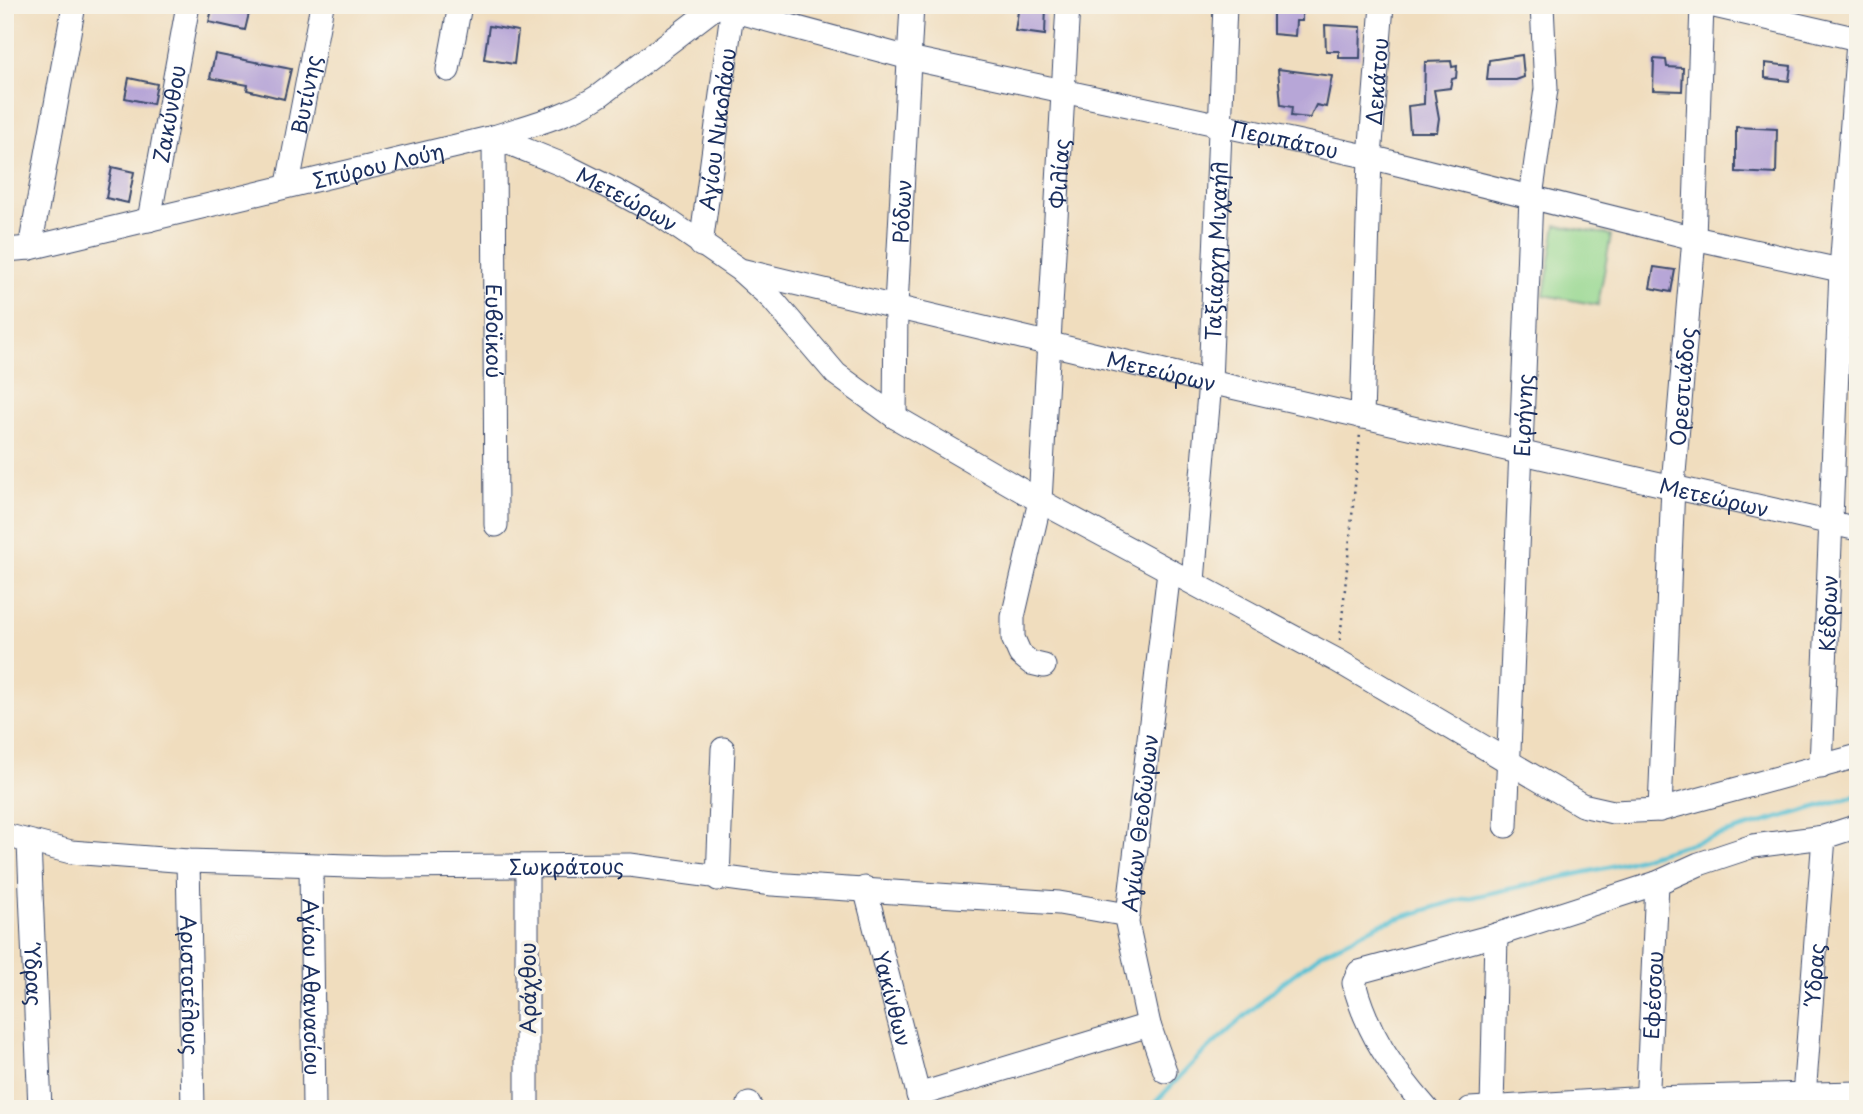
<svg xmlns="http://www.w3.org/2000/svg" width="1863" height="1114" viewBox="0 0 1863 1114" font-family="'Playpen Sans',sans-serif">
  <rect width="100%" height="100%" fill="#f7f3e8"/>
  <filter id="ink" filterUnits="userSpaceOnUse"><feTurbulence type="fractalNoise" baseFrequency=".0143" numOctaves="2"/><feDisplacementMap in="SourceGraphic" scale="14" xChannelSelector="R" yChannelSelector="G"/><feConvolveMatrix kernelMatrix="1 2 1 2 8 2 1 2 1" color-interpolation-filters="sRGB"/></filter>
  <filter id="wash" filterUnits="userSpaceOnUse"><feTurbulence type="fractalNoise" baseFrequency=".00686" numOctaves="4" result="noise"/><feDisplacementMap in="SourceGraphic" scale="28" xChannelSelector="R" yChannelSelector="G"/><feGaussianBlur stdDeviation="1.57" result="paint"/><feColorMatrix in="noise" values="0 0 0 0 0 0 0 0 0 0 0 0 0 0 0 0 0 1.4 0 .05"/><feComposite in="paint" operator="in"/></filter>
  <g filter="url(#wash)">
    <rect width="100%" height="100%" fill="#f0ddbe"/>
    <path fill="#94d78e" stroke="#588376" stroke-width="2" d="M1556,225L1611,235L1598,305L1544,295Z"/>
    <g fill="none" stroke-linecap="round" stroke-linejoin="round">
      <path stroke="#58c1d4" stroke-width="4.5" d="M1149,1109L1197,1059L1278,986L1322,953L1380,924L1455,901L1609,867L1858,795"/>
    </g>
    <g id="blocks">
      <g fill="#b7a6d7">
        <path d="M213,5H251L245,30L209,22Z"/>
        <path d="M1019,5H1046L1045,35L1015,31Z"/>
        <path d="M1273,5H1302V21H1296L1295,36L1273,34Z"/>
        <path d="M1325,25L1361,27L1360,58H1339V51H1326Z"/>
        <path d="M489,26L518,31L514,64L484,59Z"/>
        <path d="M215,54L291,69L284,99L247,90L248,85L210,78Z"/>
        <path d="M1522,55L1524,77L1516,80H1487L1489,60Z"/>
        <path d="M1654,59L1666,60L1667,67L1683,68L1682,91L1653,90Z"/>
        <path d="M1451,61L1452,67L1457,66L1456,78L1452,79L1450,88L1434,90L1439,118L1437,132H1410L1408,106L1424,104L1425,62Z"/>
        <path d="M1765,63L1791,66L1789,81L1765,78Z"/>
        <path d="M1278,69L1332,76L1326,107L1316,105L1310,118L1291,116L1292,107L1281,105Z"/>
        <path d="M129,78L157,84L153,104L125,98Z"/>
        <path d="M1736,127L1777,129L1776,174L1736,172Z"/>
        <path d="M112,167L134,172L128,203L106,198Z"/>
        <path d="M1654,267L1675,270L1671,292L1650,288Z"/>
      </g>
    </g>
  </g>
  <g filter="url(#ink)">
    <use href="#blocks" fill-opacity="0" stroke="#3b496c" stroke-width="2"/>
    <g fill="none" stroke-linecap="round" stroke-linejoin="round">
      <g stroke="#3b496c" stroke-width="25">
        <g id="minor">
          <path id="s1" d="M712,5L909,58L1370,157L1694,238L1858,274"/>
          <path d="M1710,5L1858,39"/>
          <path d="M448,70L460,5"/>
          <path id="s2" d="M494,137L568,167L616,191L660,215L740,270L1210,382L1858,529"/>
          <path id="s3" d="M494,137L496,525"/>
          <path id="s4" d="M288,184L322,5"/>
          <path id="s5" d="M149,220L188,5"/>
          <path id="s6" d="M701,245L732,12"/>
          <path d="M30,248L74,5"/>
          <path id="s7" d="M5,250L30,248L494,137C530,125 569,116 600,95L718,5"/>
          <path d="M742,272L772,299L836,374L895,417L1040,501L1338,661L1582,805L1613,812L1660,810L1858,756"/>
          <path id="s8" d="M895,417L896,306L912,5"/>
          <path id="s9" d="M1362,417L1370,157L1382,5"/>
          <path id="s10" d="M1193,581L1210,382L1225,5"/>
          <path id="s11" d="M1044,666L1031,663L1020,654L1013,638V617L1040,501L1068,5"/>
          <path id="s12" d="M1821,767L1841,270L1858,42"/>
          <path id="s13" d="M1660,810L1673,485L1694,238L1702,5"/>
          <path id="s14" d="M1506,826L1531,197L1546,89L1542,5"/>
          <path id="s15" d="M5,835L71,852L188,861L382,867L630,865L772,884L1059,903L1128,915"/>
          <path id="s16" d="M29,843L40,1109"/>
          <path id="s17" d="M188,861L193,1109"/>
          <path id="s18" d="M311,866L314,1109"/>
          <path d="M718,879L723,749"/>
          <path id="s19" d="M865,888L922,1109"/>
          <path id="s20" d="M1165,1071L1149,1025L1127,923L1169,571"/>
          <path d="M918,1095L1149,1025"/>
          <path d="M749,1104L751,1109"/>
          <path d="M527,1109V867"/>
          <path d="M1427,1109C1393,1070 1367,1033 1354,983L1359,972L1496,935L1657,883L1699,864L1753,846L1824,837L1858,826"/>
          <path d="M1470,1109L1647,1098L1858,1093"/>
          <path d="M1492,1109L1496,935"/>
          <path id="s21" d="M1647,1109L1657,883"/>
          <path id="s22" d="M1803,1109L1824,837"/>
        </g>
      </g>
      <path stroke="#3b496c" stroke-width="2.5" stroke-dasharray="2 5" stroke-linecap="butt" d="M1340,640L1360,434"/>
      <use href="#minor" stroke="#fff" stroke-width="23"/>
    </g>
  </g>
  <g text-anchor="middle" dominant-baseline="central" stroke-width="7" stroke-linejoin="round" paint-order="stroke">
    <g font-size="21" fill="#1b2f5e" stroke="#f7f3e8">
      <text stroke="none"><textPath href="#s9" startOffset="336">Δεκάτου</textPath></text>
      <text stroke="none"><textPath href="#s4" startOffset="91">Βυτίνης</textPath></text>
      <text stroke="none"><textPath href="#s5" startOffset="108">Ζακύνθου</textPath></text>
      <text stroke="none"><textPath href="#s6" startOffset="117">Αγίου Νικολάου</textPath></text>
      <text stroke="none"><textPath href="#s1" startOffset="588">Περιπάτου</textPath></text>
      <text stroke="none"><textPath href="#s7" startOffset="383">Σπύρου Λούη</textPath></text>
      <text stroke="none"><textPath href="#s11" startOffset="513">Φιλίας</textPath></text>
      <text stroke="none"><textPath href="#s2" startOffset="147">Μετεώρων</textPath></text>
      <text stroke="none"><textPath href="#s8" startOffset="206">Ρόδων</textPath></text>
      <text stroke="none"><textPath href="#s10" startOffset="331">Ταξιάρχη Μιχαήλ</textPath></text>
      <text stroke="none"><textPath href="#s3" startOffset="194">Ευβοϊκού</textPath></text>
      <text stroke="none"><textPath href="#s2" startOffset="714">Μετεώρων</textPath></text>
      <text stroke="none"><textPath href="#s13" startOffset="424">Ορεστιάδος</textPath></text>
      <text stroke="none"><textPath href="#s14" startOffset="411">Ειρήνης</textPath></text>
      <text stroke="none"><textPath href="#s2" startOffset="1281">Μετεώρων</textPath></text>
      <text stroke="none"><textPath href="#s12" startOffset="154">Κέδρων</textPath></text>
      <text stroke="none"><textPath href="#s20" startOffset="254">Αγίων Θεοδώρων</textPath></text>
      <text stroke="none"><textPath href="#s15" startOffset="564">Σωκράτους</textPath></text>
      <text stroke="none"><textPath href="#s22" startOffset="136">Ύδρας</textPath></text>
      <text stroke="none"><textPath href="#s16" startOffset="133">Ύδρας</textPath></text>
      <text stroke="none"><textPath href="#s17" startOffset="124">Αριστοτέλους</textPath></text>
      <text stroke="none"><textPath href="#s18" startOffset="121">Αγίου Αθανασίου</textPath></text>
      <text transform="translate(527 988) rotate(-90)">Αράχθου</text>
      <text stroke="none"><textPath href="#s21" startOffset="114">Εφέσσου</textPath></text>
      <text stroke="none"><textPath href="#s19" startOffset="114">Υακίνθων</textPath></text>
    </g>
  </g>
  <rect width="1863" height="1114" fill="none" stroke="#f7f3e8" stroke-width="28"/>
</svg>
